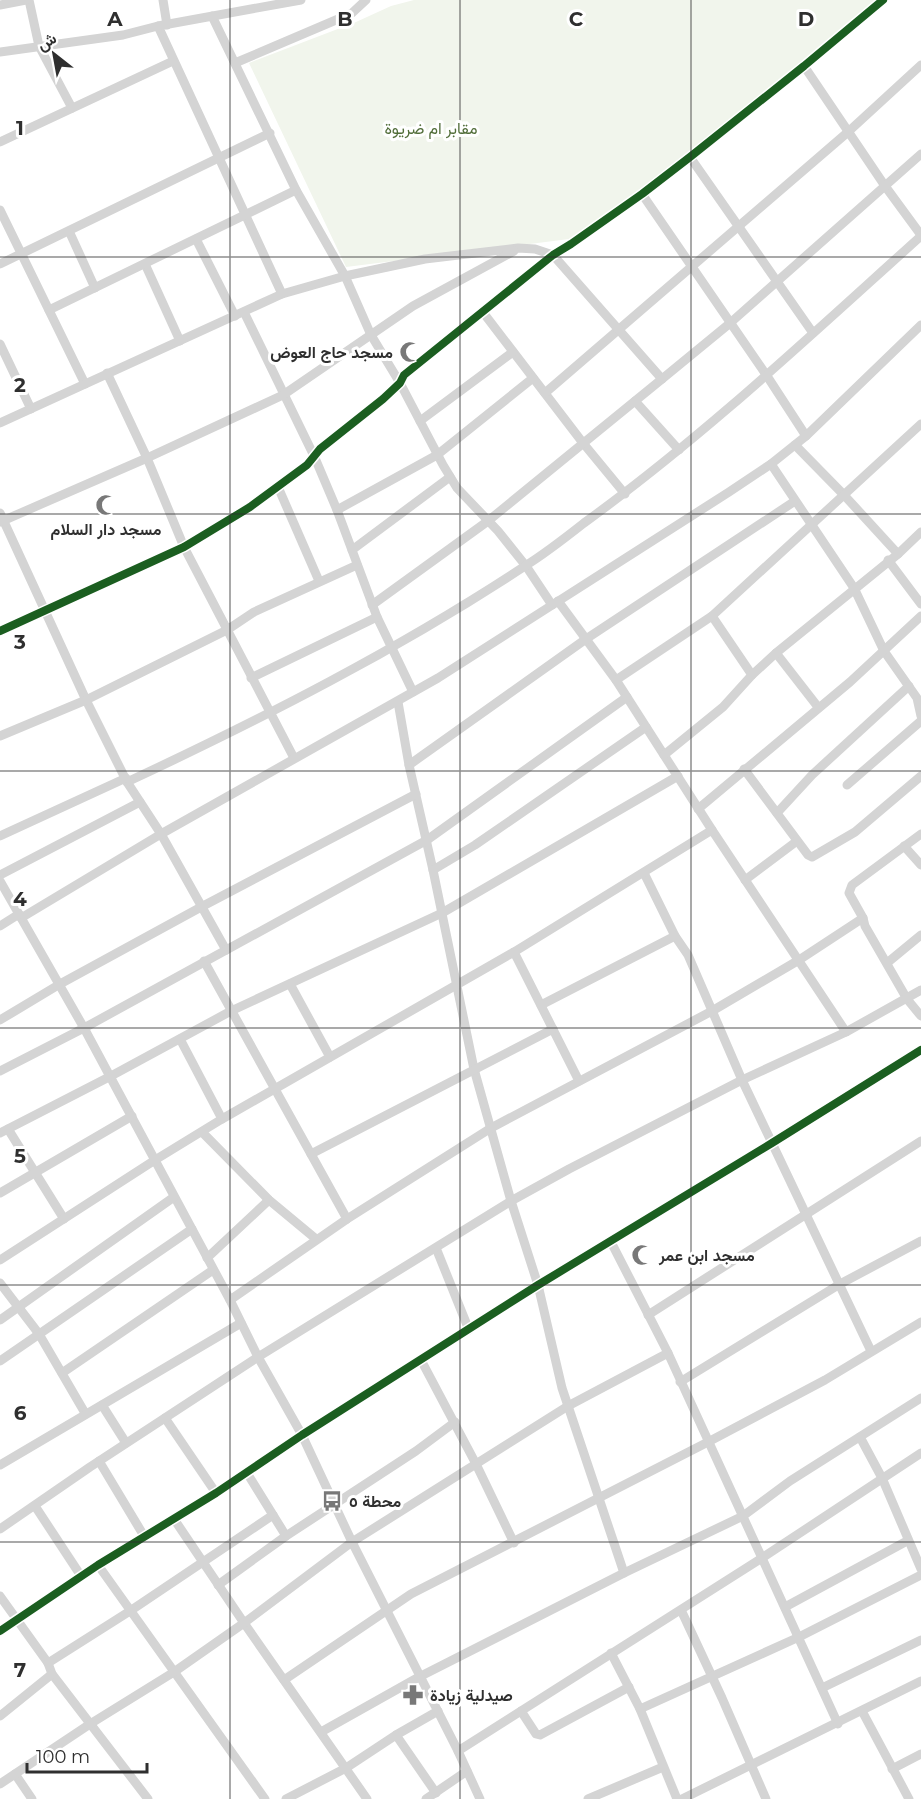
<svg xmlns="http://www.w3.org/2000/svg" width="921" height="1799" viewBox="0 0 921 1799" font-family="Montserrat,Vazirmatn,sans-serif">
  <rect width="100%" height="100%" fill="#fff"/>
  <path fill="#f1f5ec" d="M414,0H877L828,43L577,238L346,267L249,63L356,22L391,6Z"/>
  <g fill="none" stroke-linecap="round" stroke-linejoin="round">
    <g stroke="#d4d4d4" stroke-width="9">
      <path d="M29,0L39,46L72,108"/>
      <path d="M163,0L167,25"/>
      <path d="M0,5L26,0"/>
      <path d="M212,16L296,190L345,276L371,335L400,383L443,465L457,488L498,531L526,566L552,605"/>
      <path d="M158,26L282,294"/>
      <path d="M0,52L123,35L158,26L301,0"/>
      <path d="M235,63L343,17L352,13L366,0"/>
      <path d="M804,66L885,186L921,235"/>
      <path d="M0,142L173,61"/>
      <path d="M690,157L813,333"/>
      <path d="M642,194L767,376L806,436"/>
      <path d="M0,210L85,384"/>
      <path d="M69,231L95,288"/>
      <path d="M196,239L235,316"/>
      <path d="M0,264L270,133"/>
      <path d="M145,264L180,341"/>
      <path d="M49,310L296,190"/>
      <path d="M482,311L583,443L625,494"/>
      <path d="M244,312L315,458L337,510L377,617L413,692"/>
      <path d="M0,344L31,409"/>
      <path d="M107,373L147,458L184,547L294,758"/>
      <path d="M545,393L848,132L921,65"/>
      <path d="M635,401L679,450"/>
      <path d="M420,421L513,352"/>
      <path d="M0,423L282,294L345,276L425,259L518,248L535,249L553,255L662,379"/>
      <path d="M795,445L844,495L898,554"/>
      <path d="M771,464L854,588L884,651L917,698L921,716"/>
      <path d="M278,487L319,581"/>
      <path d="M337,510L437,455L533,378"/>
      <path d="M0,513L86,700L127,782L161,834L226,950"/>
      <path d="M0,522L147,458L283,395L413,306L514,251"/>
      <path d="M352,550L450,477"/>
      <path d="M888,560L921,604"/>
      <path d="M558,601L616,680L712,830"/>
      <path d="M372,605L488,521L662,379L729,324L921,154"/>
      <path d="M712,616L752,675"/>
      <path d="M0,631L184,547L250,507L307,465L320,449L383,399L400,383L404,375L553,255L571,244L642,194L690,157L804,66L883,0"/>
      <path d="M776,653L818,707"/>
      <path d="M251,678L377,617"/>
      <path d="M616,680L712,616L921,424"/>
      <path d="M398,702L409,765L433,870L474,1069L511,1201L538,1285L562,1388L624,1573"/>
      <path d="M0,736L86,700L227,630L254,612L357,565"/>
      <path d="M664,755L723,707L752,675L776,653L898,554L921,532"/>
      <path d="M409,765L586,639L795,501"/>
      <path d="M744,769L808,855L812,857L855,832L921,776"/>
      <path d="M127,782C264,718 399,649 525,566C546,553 565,538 584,523C704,436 811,335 921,236"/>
      <path d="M847,785L921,721"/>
      <path d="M698,809L850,682L921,616"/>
      <path d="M777,813L812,775L909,686"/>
      <path d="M0,836L126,778"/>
      <path d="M904,846L921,865"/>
      <path d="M433,870L475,845L646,727"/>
      <path d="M644,873L675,936L688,955L742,1080L871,1351"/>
      <path d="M0,875L140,802"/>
      <path d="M745,880L797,841"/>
      <path d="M0,881L84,1028L230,1300L258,1357L302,1435L352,1542L458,1751L480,1799"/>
      <path d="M21,918L161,834L438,678L729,492L771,464L806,436L921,325"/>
      <path d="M863,918L849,893L852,885L921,834"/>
      <path d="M0,926L19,914"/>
      <path d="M514,952L579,1081"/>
      <path d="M204,961L347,1219"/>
      <path d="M887,963L921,935"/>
      <path d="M290,984L330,1057"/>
      <path d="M541,1005L675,936"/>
      <path d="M0,1020L60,984L203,906L416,794"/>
      <path d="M180,1039L222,1119"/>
      <path d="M0,1071L84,1028L427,840L627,697"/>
      <path d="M8,1129L64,1219"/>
      <path d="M202,1132L269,1200L316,1239"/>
      <path d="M0,1133L111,1076L231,1011L442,913L678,776"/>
      <path d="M311,1154L553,1029"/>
      <path d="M0,1193L132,1116"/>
      <path d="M611,1242L668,1353L838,1724"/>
      <path d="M436,1248L469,1330"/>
      <path d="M207,1258L269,1200"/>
      <path d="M0,1260L155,1160L222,1119L514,952L712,830L846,1032"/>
      <path d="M0,1283L39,1334L85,1413"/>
      <path d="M230,1300L347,1219L491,1128L712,1011L799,960L863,918L865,926L907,999L921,1016"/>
      <path d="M648,1315L921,1141"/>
      <path d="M0,1320L174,1197"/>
      <path d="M421,1360L476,1464L514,1543"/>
      <path d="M0,1361L192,1229"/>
      <path d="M62,1373L213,1270"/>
      <path d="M680,1382L840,1284L921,1241"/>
      <path d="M102,1405L126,1443"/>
      <path d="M165,1418L216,1493"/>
      <path d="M860,1437L882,1478L921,1569"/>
      <path d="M99,1461L144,1536"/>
      <path d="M0,1465L241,1323"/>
      <path d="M247,1473L286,1536"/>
      <path d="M35,1506L81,1576"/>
      <path d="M174,1519L244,1623L367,1799"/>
      <path d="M0,1529L90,1467L258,1357L511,1201L569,1169L742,1080L846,1032L921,990"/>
      <path d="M98,1565L265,1799"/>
      <path d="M218,1585L286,1536L416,1451L455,1422"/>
      <path d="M0,1596L48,1663L52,1674L148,1799"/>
      <path d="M785,1607L907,1541"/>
      <path d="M681,1610L722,1698L766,1799"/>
      <path d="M0,1631L98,1565L216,1493L302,1435L538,1285L772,1143L921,1050"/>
      <path d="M611,1653L640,1709L677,1799"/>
      <path d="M48,1663L130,1611L273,1515"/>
      <path d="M284,1680L411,1594L708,1442L825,1380L921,1322"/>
      <path d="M822,1688L921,1640"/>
      <path d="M640,1709L799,1637L921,1575"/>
      <path d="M521,1711L536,1734L540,1735L629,1687"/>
      <path d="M862,1711L909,1799"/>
      <path d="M0,1716L52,1674"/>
      <path d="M321,1732L419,1677L624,1573L743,1516L790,1481L921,1398"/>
      <path d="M396,1735L436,1793"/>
      <path d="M458,1751L762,1558L921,1453"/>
      <path d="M892,1769L921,1754"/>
      <path d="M15,1774L32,1799"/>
      <path d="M0,1784L90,1724L174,1672L244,1623L352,1542L568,1406L668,1353"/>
      <path d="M286,1799L346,1768L396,1735L438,1711"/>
      <path d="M426,1799L467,1771"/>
      <path d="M588,1799L663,1767"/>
      <path d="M682,1799L921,1681"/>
    </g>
    <g stroke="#fff" stroke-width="11">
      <g id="cycleway">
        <path d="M0,631L184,547L250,507L307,465L320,449L383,399L400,383L404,375L553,255L571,244L642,194L690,157L804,66L883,0"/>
        <path d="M0,1631L98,1565L216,1493L302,1435L538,1285L772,1143L921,1050"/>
      </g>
    </g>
    <use href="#cycleway" stroke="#1b5e20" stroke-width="8"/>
  </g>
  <path fill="none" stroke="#2f2f2f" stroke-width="1.5" stroke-opacity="0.55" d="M230,0V1799M460,0V1799M691,0V1799M0,257H921M0,514H921M0,771H921M0,1028H921M0,1285H921M0,1542H921"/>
  <defs>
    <g id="mosque-bare" transform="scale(1.62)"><path d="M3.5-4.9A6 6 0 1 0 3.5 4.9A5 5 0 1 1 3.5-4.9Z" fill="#787878" stroke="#fff" stroke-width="2.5" paint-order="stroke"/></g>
    <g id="bus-bare" transform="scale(1.62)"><path d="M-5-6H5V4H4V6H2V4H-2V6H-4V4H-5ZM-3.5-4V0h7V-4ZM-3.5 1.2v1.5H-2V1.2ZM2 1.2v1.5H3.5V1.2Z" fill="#787878" stroke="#fff" stroke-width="2.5" paint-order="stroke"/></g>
    <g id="pharmacy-bare" transform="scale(1.62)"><path d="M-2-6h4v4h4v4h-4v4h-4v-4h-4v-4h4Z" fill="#787878" stroke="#fff" stroke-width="2.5" paint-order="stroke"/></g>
  </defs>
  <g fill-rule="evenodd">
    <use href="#mosque-bare" x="410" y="352"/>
    <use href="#mosque-bare" x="106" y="505"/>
    <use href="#mosque-bare" x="642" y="1255"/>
    <use href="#bus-bare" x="332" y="1501"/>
    <use href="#pharmacy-bare" x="413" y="1695"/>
  </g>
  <g text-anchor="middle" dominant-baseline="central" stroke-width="6" stroke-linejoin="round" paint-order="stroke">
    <g font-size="16" fill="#516d39" stroke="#fff">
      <text x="431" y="128">مقابر ام ضريوة</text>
    </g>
    <g font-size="16" font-weight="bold" fill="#2f2f2f" stroke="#fff" text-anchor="start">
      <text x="393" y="352" text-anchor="end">مسجد حاج العوض</text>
      <text x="106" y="529" text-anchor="middle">مسجد دار السلام</text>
      <text x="659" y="1255">مسجد ابن عمر</text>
      <text x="349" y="1501">محطة ٥</text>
      <text x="430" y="1695">صيدلية زيادة</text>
    </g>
  </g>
  <g font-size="20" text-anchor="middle" font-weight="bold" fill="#2f2f2f" stroke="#fff" stroke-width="6" stroke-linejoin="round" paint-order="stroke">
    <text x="115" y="26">A</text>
    <text x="345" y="26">B</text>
    <text x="576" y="26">C</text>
    <text x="806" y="26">D</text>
    <text x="20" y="135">1</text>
    <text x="20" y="392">2</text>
    <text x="20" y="649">3</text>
    <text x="20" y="906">4</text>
    <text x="20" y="1163">5</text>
    <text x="20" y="1420">6</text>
    <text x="20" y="1677">7</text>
  </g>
  <g transform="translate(54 54) rotate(329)" stroke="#ffffff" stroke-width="4.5" paint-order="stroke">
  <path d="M0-4.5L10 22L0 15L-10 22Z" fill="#2f2f2f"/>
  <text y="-9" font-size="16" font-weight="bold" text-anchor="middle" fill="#2f2f2f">ش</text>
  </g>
  <path d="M27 1763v9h120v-9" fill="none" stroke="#2f2f2f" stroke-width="3"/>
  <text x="36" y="1763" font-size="18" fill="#2f2f2f" stroke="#ffffff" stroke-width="4.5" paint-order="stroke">100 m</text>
</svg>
